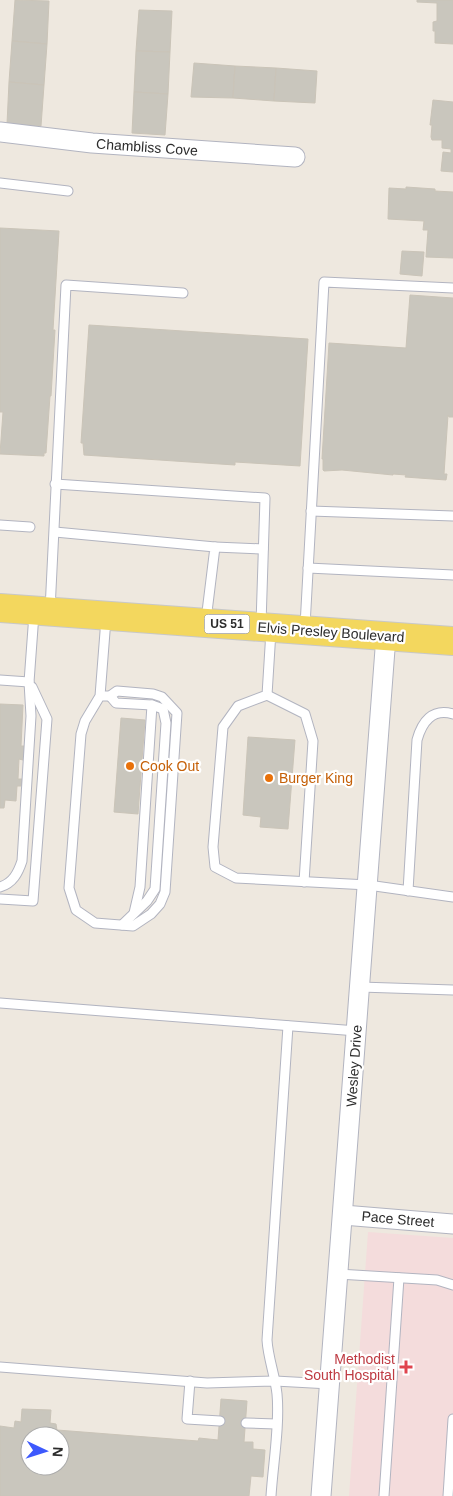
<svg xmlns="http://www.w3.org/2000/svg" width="453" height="1496" viewBox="0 0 453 1496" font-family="Helvetica,sans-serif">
  <rect width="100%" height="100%" fill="#eee8df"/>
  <path fill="#f4dcdc" d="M368,1232L453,1238V1496H349Z"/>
  <g fill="#c9c6bd" stroke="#cac4b8" fill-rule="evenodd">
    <path d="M15,0L49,1L47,44L12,41Z"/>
    <path d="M417,0H453V44L435,43V31H433V22L437,21V3L417,2Z"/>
    <path d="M139,10L172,11L170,52L136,51Z"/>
    <path d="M12,41L47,44L44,85L9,82Z"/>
    <path d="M136,51L170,52L168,94L134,92Z"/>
    <path d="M194,63L235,66L233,98L191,97Z"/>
    <path d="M235,66L276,68L274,101L233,98Z"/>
    <path d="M276,68L317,71L315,103L274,101Z"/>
    <path d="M9,82L44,85L41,126L7,124Z"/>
    <path d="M134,92L168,94L165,135L132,133Z"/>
    <path d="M433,100L453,102V172L441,171L443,152L451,153V149L442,148V140H432L431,137L432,125H430Z"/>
    <path d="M406,187L435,189V191L453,192V258L426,257L428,230H423L424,221L388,219L389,188L406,189Z"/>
    <path d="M0,228L59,231L53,330H55L51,396H50L46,453H44V456L0,454L3,412H0Z"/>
    <path d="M402,251L424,252L422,276L400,274Z"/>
    <path d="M410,295L453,298V417H449L448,415L444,474H447L446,480L405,477L406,475L393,474V475L342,470L324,471L323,470V459H322L329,343L406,348Z"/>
    <path d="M89,325L308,339L300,466L235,462V465L84,455L83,443H81Z"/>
    <path d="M0,704L23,705L21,746H24L23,760L19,759L18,779H22L21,786H17L16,801L5,800L4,808H0Z"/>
    <path d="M121,718L145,720L138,814L114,812Z"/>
    <path d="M248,737L295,740L288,829L260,827L261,817L243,815Z"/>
    <path d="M221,1399L247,1401L244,1442H253V1449L265,1450L263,1477L251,1476L249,1496H0V1426L14,1428L15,1421L21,1422L22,1409L51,1410L50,1423L56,1424L57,1430L198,1441L199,1438L218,1440ZM30,1436H60V1466H30Z"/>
  </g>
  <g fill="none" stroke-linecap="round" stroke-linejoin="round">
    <g stroke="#b2b4c0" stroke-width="11">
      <g id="lane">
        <path d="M0,183L68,191"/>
        <path d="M55,484L265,498L261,624"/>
        <path d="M311,511L453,516"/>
        <path d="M0,525L30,527"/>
        <path d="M55,532L215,547L206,620"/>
        <path d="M215,547L263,549"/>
        <path d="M308,568L453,575"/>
        <path d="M50,610L66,285L183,293"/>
        <path d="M305,626L324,282L453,288"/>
        <path d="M271,631L267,695L238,706L223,727L213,847L215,867L236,878L368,885L453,897"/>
        <path d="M0,680L29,682"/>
        <path d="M267,695L305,714L313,741L304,882"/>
        <path d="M100,696H110L117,691L153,694L162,697L177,713L165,892L160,904L151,914L133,926L95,923L76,910L69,888L81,734L85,721L100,696L106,619"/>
        <path d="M110,696L116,703L152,705L163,709L166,723L155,889L147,901L122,925"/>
        <path d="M0,887C13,883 18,873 22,861L31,716L29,682L34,614"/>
        <path d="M408,891L417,740C422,722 432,708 453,714"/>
        <path d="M0,899L33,901L47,719L32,687"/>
        <path d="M134,913L140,887L152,705"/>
        <path d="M360,987L453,990"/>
        <path d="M0,1003L357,1031"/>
        <path d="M338,1274L437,1280L453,1285"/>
        <path d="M0,1367L207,1383L275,1381L330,1384"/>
        <path d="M190,1381L187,1419L220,1421"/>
        <path d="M246,1423L276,1424"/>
        <path d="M271,1496C273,1464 280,1425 277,1394C275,1375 268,1358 267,1340L288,1026"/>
        <path d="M384,1496L399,1278"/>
        <path d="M448,1496L453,1419"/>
      </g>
    </g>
    <g stroke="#b2b4c0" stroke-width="21">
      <g id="street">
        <path d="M0,132L92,143L295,157"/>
        <path d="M343,1215L453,1224"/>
        <path d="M321,1496L386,636"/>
      </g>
    </g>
    <g stroke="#c8c8c8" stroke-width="30">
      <path id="primary" d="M0,608L453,641"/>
    </g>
    <use href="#lane" stroke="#fff" stroke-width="9"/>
    <use href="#street" stroke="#fff" stroke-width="19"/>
    <use href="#primary" stroke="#f3d75e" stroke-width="28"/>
  </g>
  <g fill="#e8710a" stroke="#fff" stroke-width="2">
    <circle cx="130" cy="766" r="5"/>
    <circle cx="269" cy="778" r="5"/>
  </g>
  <path fill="#e0444e" stroke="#fff" stroke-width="2" d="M403.5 1359.5h5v5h5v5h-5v5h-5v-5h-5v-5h5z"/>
  <g text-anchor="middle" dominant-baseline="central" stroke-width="4.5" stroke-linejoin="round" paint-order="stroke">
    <rect fill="#fff" stroke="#6b6b6b" stroke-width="1" x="204.5" y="614.5" width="45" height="19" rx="4"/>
    <g font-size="12" font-weight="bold" fill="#2c2c2c">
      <text x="227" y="624">US 51</text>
    </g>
    <g font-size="14" fill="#2c2c2c" stroke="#fff">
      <text transform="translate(147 147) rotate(4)">Chambliss Cove</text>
      <text transform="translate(331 632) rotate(4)">Elvis Presley Boulevard</text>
      <text transform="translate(354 1066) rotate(-86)">Wesley Drive</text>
      <text transform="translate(398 1219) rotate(5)">Pace Street</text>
    </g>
    <g font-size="14" fill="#c56008" stroke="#fff" text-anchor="start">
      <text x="140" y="766">Cook Out</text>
      <text x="279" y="778">Burger King</text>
    </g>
    <g font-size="14" fill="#be3a42" stroke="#fff" text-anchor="end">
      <text x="395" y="1359">Methodist<tspan x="395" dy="16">South Hospital</tspan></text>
    </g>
  </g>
  <g transform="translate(45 1451) rotate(94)"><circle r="24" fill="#ffffff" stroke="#ababab"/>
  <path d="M0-4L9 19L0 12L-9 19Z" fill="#3d59fd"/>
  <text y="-8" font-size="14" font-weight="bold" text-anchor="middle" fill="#2c2c2c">N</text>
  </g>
</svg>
